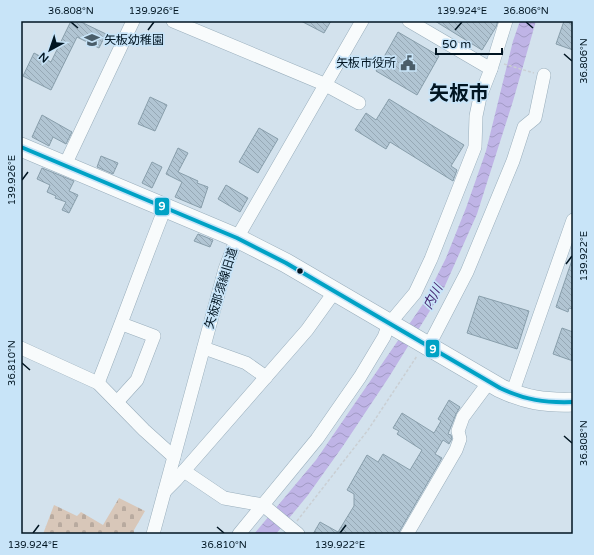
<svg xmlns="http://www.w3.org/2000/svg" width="594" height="555" viewBox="0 0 594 555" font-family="'Varela Round','Noto Sans JP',sans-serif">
  <defs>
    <pattern id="cemetery-stones" width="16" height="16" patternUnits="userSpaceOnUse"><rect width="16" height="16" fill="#d8c7b9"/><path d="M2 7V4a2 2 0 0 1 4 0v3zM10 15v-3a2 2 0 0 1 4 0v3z" fill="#b8aa9f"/></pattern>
    <pattern id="water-waves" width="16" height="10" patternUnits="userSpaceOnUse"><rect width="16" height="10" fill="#bfb4e6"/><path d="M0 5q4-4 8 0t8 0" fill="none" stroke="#a29ac5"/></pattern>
    <pattern id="building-back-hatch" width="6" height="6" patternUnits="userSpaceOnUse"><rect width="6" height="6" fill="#b1c5d3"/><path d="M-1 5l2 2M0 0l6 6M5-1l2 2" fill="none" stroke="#96a8b5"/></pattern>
  </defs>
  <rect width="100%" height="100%" fill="#d3e2ed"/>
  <path fill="url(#cemetery-stones)" d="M119,498L145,511L134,530V534H43L54,505L77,516L81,512L103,525Z"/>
  <path fill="url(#water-waves)" d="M520,21H536L513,101L477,214L444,288L389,377L343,446L308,495L276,534H254L316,460L423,304L446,258L466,208L486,151L513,41Z"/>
  <g fill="url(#building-back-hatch)" stroke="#889eab">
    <path d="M71,21H79L106,34L99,48L77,37L51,90L23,76L34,53L51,62Z"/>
    <path d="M301,21H331L324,33Z"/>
    <path d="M435,21H498L496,27L482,50Z"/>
    <path d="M564,21L573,24V50L556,44Z"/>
    <path d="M398,32L439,56L417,95L376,71Z"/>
    <path d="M150,97L167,105L155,131L138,124Z"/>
    <path d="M389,99L464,145L451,166L457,170L453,181L390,142L386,149L355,130L366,113L376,120Z"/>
    <path d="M42,115L72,132L66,144L53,137L49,146L32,137Z"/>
    <path d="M259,128L278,139L258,173L239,162Z"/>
    <path d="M178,148L188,153L178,172L198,181L197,183L208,187L201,208L175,197L182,182L166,174Z"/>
    <path d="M101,156L118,163L113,174L97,167Z"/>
    <path d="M152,162L162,167L152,188L142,183Z"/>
    <path d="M42,168L74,181L69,191L78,195L69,213L62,210L66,202L55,198L56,196L47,192L50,185L37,179Z"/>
    <path d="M226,185L248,198L240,212L218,199Z"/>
    <path d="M198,234L213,240L210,247L194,241Z"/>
    <path d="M572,260H573V309L569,308L568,312L556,307Z"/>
    <path d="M479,296L529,311L517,349L467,333Z"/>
    <path d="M562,328L573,332V361L553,354Z"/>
    <path d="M449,400L460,407L456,414L448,434L451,435L452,439L450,442L449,444L443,440L435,454L442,458L398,534H313L320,522L338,532L354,506V494L347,490L367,455L378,462L383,454L410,470L422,450L397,434L399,431L393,428L402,413L434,433L441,421L438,419Z"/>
  </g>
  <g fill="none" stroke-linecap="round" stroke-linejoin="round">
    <g stroke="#99aebc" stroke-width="14">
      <g id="minor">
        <path d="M173,21L324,84L359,103"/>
        <path d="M409,21L491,69"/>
        <path d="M65,165L133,21"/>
        <path d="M428,347L467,272L513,161L524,127L535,118L544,75"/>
        <path d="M21,348L98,383L144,430L174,457"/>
        <path d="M204,348L246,363L266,377"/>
        <path d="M98,383C121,325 142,266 165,208"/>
        <path d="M512,394L573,220"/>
        <path d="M117,402L137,380L154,336L122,324"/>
        <path d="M184,471L224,498L263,505L298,534"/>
        <path d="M165,491L176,480L307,330L335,291"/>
        <path d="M153,534L225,269L237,238L362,21"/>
        <path d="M239,534L317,439L360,377L384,337L389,324L415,293L431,259L475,147L476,116L480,97L491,69L506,21"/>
        <path d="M407,534L456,450L460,439L458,431L463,417L489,382"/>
      </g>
    </g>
    <g stroke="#99aebc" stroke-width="20">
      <path id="highway" d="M21,147L237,238L286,263L500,388C525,400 545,403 573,402"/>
    </g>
    <g stroke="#cacfd3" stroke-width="1.5" stroke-dasharray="3 2" stroke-linecap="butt">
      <path d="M504,64L534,73"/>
      <path d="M297,521L368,430L417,356"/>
    </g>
    <use href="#minor" stroke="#f8fbfc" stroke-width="13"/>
    <use href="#highway" stroke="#f8fbfc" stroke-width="19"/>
    <g stroke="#c8e4f8" stroke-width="7">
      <path id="bus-1" d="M21,147L237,238L286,263L500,388C525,400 545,403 573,402"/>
    </g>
    <use href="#bus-1" stroke="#00a2c5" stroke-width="4"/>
  </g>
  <path fill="none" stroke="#011522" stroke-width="1.5" d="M71,22L78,28M526,22L533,28M148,30L154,22M455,30L462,22M564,54L572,61M22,180L28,172M566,264L572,256M22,363L30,370M564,436L572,443M217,527L224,533M33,533L39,525M340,533L346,525"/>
  <defs>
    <g id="school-bare" transform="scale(1.2)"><path d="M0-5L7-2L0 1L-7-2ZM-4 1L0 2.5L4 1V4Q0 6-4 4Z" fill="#4a5d69" stroke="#c8e4f8" stroke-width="2.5" paint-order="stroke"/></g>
    <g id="civic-bare" transform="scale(1.2)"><path d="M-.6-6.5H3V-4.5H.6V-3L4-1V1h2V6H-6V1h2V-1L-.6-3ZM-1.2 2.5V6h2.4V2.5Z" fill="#4a5d69" stroke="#c8e4f8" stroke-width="2.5" paint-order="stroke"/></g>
  </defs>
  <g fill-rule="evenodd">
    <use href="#school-bare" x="92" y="40"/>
    <use href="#civic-bare" x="408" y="63"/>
  </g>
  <circle fill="#011522" stroke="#c8e4f8" stroke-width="1.5" cx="300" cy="271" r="3.5"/>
  <g text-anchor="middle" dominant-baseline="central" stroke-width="3.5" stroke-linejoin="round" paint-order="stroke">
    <g font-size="12" fill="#011522" stroke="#c8e4f8" text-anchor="start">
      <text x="104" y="40">矢板幼稚園</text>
      <text x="396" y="63" text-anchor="end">矢板市役所</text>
    </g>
    <g font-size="12" fill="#011522" stroke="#c8e4f8">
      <text transform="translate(221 288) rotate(-73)">矢板那須線旧道</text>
    </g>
    <g font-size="13" font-style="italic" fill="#411f6d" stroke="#c8e4f8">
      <text transform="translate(433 297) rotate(-62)">内川</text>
    </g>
    <g font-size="20" font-weight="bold" fill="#011522" stroke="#c8e4f8">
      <text x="459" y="94">矢板市</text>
    </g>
  </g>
  <g stroke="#c8e4f8" stroke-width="1.5">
    <rect x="154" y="197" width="16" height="19" rx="4" fill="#00a2c5"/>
    <rect x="425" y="339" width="15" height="19" rx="4" fill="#00a2c5"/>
  </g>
  <g font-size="11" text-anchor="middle" font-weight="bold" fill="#fff">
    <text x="162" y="210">9</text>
    <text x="433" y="353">9</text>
  </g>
  <rect width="594" height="555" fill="none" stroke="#c8e4f8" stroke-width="44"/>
  <g transform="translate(50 50) rotate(220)" stroke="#c8e4f8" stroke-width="3" paint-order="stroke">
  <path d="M0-3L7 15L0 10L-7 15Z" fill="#011522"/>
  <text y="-6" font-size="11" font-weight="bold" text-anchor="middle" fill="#011522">N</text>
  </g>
  <path d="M436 48v6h66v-6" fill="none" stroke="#011522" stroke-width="2"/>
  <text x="442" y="48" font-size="12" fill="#011522" stroke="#c8e4f8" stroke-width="3" paint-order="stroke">50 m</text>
  <rect x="22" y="22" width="550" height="511" fill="none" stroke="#011522" stroke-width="1.5"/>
  <g font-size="10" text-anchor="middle" fill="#011522">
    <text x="71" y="14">36.808°N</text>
    <text x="154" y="14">139.926°E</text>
    <text x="462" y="14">139.924°E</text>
    <text x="526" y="14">36.806°N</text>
    <text transform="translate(583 61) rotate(-90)" y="4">36.806°N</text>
    <text transform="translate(11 180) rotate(-90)" y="4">139.926°E</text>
    <text transform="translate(583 256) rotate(-90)" y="4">139.922°E</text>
    <text transform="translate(11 363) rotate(-90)" y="4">36.810°N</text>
    <text transform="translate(583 443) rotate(-90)" y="4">36.808°N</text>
    <text x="33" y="548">139.924°E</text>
    <text x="224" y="548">36.810°N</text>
    <text x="340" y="548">139.922°E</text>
  </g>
</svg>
